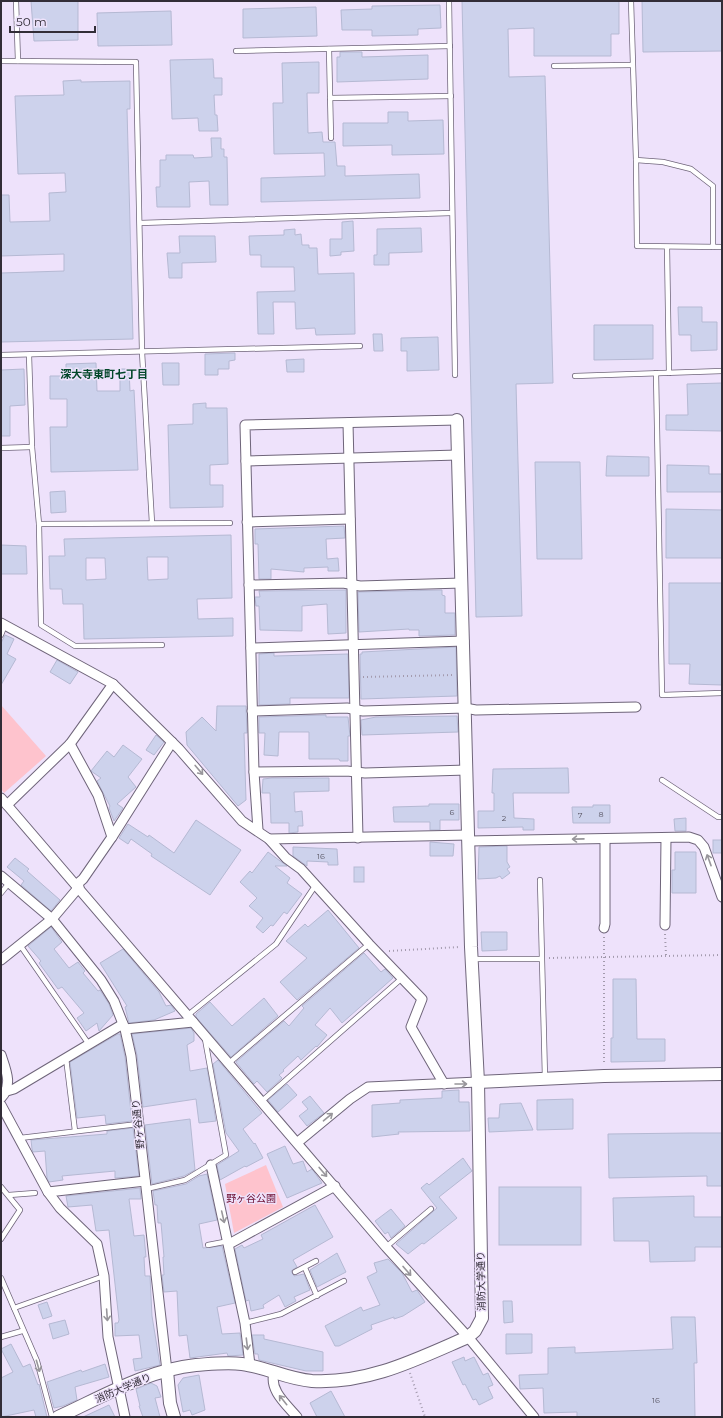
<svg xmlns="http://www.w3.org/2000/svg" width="723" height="1418" viewBox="0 0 723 1418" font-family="Montserrat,'Noto Sans JP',sans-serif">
  <rect width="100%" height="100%" fill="#eee2fb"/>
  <g fill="#fec3cd">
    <path d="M1,705L46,756L4,793L1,789Z"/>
    <path d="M266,1165L283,1207L234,1233L225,1184Z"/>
  </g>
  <g fill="#cdd2ec" stroke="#b5b9d3" fill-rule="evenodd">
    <path d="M31,1H78V40L34,41Z"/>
    <path d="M462,1H619V34H611V56H534V28L508,29L509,77L545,76L553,383L516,384L522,616L476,617Z"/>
    <path d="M642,1H722V51L643,52Z"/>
    <path d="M440,5L441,28L418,29V35L372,36V30H342L341,10L372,9V6Z"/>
    <path d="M316,7L317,36L243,38V9Z"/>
    <path d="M171,11L172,45L98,46L97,13Z"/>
    <path d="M340,52H362V57L428,55V79L337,82V57H340Z"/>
    <path d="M213,59L214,78H222V95H214L215,115H217L218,131H199L198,118L172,119L170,60Z"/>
    <path d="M319,62V93H307L308,133L322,132L323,142H335L337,166H345V176L419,174L420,198L261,202V178L325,176L324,153L274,154L273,103H283L282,63Z"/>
    <path d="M81,80V82L130,81V109H127L133,339L1,342V273L64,271V254L1,256V195H9L10,222L50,221L49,193L66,192L65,173L18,174L15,96L64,95L63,81Z"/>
    <path d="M388,112H408V121L443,120L444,154L392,155V145L343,146V123H388Z"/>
    <path d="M211,138H221V149H224V157H227L228,205H210L209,181L189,182L190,207H157L156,187H160V160H166V155H193L194,158L212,157Z"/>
    <path d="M353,221L354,251L341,252V255L330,256V239H342V222Z"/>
    <path d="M421,228L422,252L389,253V265H374V255H377V229Z"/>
    <path d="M295,229V235L301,234L302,245H309V248H317L318,274L354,273L355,334L316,335L315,328L296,329L295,302H273L274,334H258L257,292L295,291L294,267H261V255H250L249,236L284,235V230Z"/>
    <path d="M179,236H215L216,262L182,263V278H169L167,253H180Z"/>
    <path d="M678,307H702V322H717V350L691,351V335H679Z"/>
    <path d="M594,325H653V359L594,360Z"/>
    <path d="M373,334H382L383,351H374Z"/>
    <path d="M438,337L439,370L407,371V351H401V338Z"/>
    <path d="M235,353V360L229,361V369H218V375H205V354Z"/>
    <path d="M304,359V372H287L286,360Z"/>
    <path d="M96,363L97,391H120V369H129L130,391L134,390L138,470L51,472L50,427H67V399H50V376H66V364Z"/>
    <path d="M162,363H179V385H163Z"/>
    <path d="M24,369L25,405L10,406V436H1V370Z"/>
    <path d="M722,383V431L666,430V415H688L687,384Z"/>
    <path d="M206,403V408H227L228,464L210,465V485H223V507L170,508L168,425L193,424V404Z"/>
    <path d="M607,456L649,457V476H606Z"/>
    <path d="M535,462H580L582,559H537Z"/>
    <path d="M667,465L709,466V474H722V492H667Z"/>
    <path d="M65,491L66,512L51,513L50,492Z"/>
    <path d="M666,509L722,510V558H666Z"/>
    <path d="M344,526L345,538L326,539L327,559L338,558L339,571H328V567L304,568V572L271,569V579H259L258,544H255V529Z"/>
    <path d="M231,535L232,598L197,599L198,619L233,618V636L84,639L83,604H63L62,589H50L49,556H65L64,539ZM147,557H168V579L148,580ZM86,558H105L106,579L86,580Z"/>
    <path d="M1,545L26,546L27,574H1Z"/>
    <path d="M669,583H722V685L689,684L690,664H669Z"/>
    <path d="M346,590V633L328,634L327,604L302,606V631L260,630L259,606H256L255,597H260L259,591Z"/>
    <path d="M442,590V595L445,596V613H455V635L419,636V630H409V629L359,632L358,592Z"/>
    <path d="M5,635L14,639L7,654L16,659L1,685V643Z"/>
    <path d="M456,647L457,696L361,699L360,654H362V652Z"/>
    <path d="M274,653V656L348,654L349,698H290V704L259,705V654Z"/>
    <path d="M57,660L78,672L70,684L50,672Z"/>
    <path d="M217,706H246L247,733H244L246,800L238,806L187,745L186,732L202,717L216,731Z"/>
    <path d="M326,715V717H348L350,736H348V761H340L339,759H309V732H279L278,756L264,755L265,733H259V717Z"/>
    <path d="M457,716L458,732L362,735L361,720L376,717Z"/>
    <path d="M156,735L164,742L154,755L146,750Z"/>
    <path d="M123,745L142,759L128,777L136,787L117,804L123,808L114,821L109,808L110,806L97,781L101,778L91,771L107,751L114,757Z"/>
    <path d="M568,768L569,793H513L514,818L534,819V830H523V827L478,828V811H494V793H492L493,769Z"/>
    <path d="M272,778H329V791L294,792L295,812L302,811L303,826H298V832L289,833V823H271L270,793H262L263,779Z"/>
    <path d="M429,804H459V820H440V830H430V822H394L393,807L429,806Z"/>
    <path d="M593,805H610V823H573L572,807H593Z"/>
    <path d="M686,818V831H675L674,819Z"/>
    <path d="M196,820L241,850L210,895L151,856L152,854L131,839L128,844L119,838L128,824L148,837L149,835L174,853Z"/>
    <rect x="713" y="840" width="9" height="13"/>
    <path d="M430,842L454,844L453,856H430Z"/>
    <path d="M507,846V862L510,867L507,869L510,873L502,879L500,876L496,878L478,879L479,847Z"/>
    <path d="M293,847L337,849L338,865H328V862L307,861V866L293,856Z"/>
    <path d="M268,852L287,866H275L290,878L287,883L302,894L287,914L284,912L273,926L271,925L263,933L256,927L263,918L249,906L257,898L240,882L250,871L252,873Z"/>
    <path d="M675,852H696V893H672V870H675Z"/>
    <path d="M15,858L29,869L27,871L60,900L51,911L21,885L24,881L7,867Z"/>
    <rect x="354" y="867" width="10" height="15"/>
    <path d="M328,910L359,948L297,1000L280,982L307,958L286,941L305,924L308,927Z"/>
    <path d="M51,927L62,942L54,949L69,968L78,962L85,971L83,973L98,991L100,990L109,1004L113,1015L99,1031L97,1023L86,1031L77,1018L84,1013L62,987L58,989L39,963L41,961L28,946Z"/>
    <path d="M481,932H507V950L482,951Z"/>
    <path d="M123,949L159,992L166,1006L171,1005L175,1011L154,1020L129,1023L125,1007L127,1006L100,963Z"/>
    <path d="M364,953L381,972L385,969L393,978L342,1023L330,1008L315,1025L327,1035L317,1047L316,1046L301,1060L298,1056L283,1070L284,1071L279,1075L282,1078L267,1092L257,1081L254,1084L236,1062L284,1021L289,1026L304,1008L302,1006Z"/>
    <path d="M613,979H636L637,1039H665V1061L611,1062V1038H613Z"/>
    <path d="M264,998L278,1016L231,1057L196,1017V1014L210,1002L232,1026Z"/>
    <path d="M191,1028L194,1033V1041L187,1045L190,1071L207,1068L216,1121L199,1123L196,1099L143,1107L137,1055L132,1034Z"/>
    <path d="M118,1034H120L125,1057L132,1121L106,1124L105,1115L77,1118L70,1062Z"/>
    <path d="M218,1060L262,1113L243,1129L254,1144L255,1143L263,1158L246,1167L245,1166L220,1180L217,1165L239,1151L226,1133L213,1064Z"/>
    <path d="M287,1084L297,1095L278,1112L268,1100Z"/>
    <path d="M459,1090V1102H469L470,1131L398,1132L399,1134L372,1137V1105L400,1103V1100L442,1098V1091Z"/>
    <path d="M310,1096L324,1113L307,1126L299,1116L308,1109L302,1102Z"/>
    <path d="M573,1099V1129L537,1130V1100Z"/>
    <path d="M521,1103L533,1130L489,1132L488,1118H499L500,1104Z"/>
    <path d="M190,1119L195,1170L184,1176L152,1184L145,1125Z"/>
    <path d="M133,1128L139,1176L115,1178V1171L62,1176L63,1180L49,1182L47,1178L45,1151L33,1152L32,1149L31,1140L107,1134V1131Z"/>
    <path d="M689,1133H722V1186H707V1176L609,1178L608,1134Z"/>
    <path d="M285,1146L293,1164L303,1161L307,1172L312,1169L322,1183L287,1198L267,1154Z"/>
    <path d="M463,1158L472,1171L439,1197L457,1218L424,1244L422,1243L408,1254L396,1244L437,1208L421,1188L427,1183L429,1185Z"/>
    <path d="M207,1174L217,1220L199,1224L203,1248L222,1246L235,1303L217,1307L222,1334L240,1333L243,1355L228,1356L227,1353L190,1358L187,1335L179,1336L177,1291L164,1292L162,1275H164L163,1257H164L161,1223H158L157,1205H155L153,1191L186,1184L199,1176Z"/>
    <rect x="499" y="1187" width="82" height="58"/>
    <path d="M140,1188L141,1199H129L134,1236L144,1235L146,1257H144L145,1276H150L152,1316L160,1365L135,1371L133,1359L142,1358L139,1335L115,1336V1323H118L119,1320L109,1230L96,1231L92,1205L68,1207L66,1196Z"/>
    <path d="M694,1196V1217H722V1247H695V1261L650,1262L649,1241H614L613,1198Z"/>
    <path d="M315,1205L333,1237L293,1260L297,1267L291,1271L294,1276L304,1274L310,1290L294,1297L296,1301L285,1307L279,1295L263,1305L264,1308L251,1311L249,1300L246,1301L235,1249L242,1245L244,1248L263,1239L261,1235Z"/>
    <path d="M391,1209L405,1226L391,1238L388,1232L385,1234L375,1221Z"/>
    <path d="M337,1253L346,1272L317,1287L310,1270Z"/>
    <path d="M388,1259L402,1273L412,1292L417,1290L425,1302L403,1316L394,1319V1317L371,1325L372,1329L339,1346H335L325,1326L361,1307L363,1311L380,1305L367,1277L377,1272L374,1263Z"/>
    <path d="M503,1301H512L513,1322L504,1323Z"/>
    <path d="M47,1302L52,1316L43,1319L38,1305Z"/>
    <path d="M671,1317H695L697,1363H694L695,1417H577V1412L544,1413L543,1388L520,1389L519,1375L548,1374V1348L575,1347V1353L673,1349Z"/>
    <path d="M65,1320L69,1334L53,1339L49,1324Z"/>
    <path d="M506,1334H532V1353L506,1354Z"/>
    <path d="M252,1335H264V1339L323,1352V1371H306L259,1360L258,1354H255Z"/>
    <path d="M11,1344L23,1367L30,1364L38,1385L39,1384L47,1417H36L34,1410L1,1417V1378L13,1372L1,1349Z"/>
    <path d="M464,1357L465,1361L474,1357L483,1375L488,1373L493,1385L488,1387L493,1398L479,1405L476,1399L473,1400L465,1384L463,1385L452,1362Z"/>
    <path d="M105,1364L109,1377L75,1387L77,1400L63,1406L54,1408L47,1382L81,1370L82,1372Z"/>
    <path d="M199,1375L205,1410L192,1415L190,1410L183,1412L178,1385L183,1378Z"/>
    <path d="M151,1383L157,1386L161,1397L155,1398L160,1417H143L139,1406H140L136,1389Z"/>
    <path d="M331,1391L345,1417H317L310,1403Z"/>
    <path d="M109,1405L115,1417H83Z"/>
  </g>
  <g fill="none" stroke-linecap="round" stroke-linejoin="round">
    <g stroke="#6f657a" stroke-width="6">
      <g id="service">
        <path d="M16,1L18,61"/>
        <path d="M449,1L455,375"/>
        <path d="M631,1L636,160L637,246L722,247"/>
        <path d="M329,49L331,138"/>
        <path d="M236,51L450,46"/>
        <path d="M1,61L136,62L142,352L152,523"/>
        <path d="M554,66L632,65"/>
        <path d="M330,98L451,96"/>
        <path d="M636,160L663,162L691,169L713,186V247"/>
        <path d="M140,223L451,213"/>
        <path d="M667,247L669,373"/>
        <path d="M1,355L360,346"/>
        <path d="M29,355L32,447L39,524L41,625L75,646L162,645"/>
        <path d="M656,373L662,695L722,693"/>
        <path d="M575,376L722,371"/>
        <path d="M1,448L32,447"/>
        <path d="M39,524L230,523"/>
        <path d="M1,635L5,625"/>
        <path d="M662,780L718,817H722"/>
        <path d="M540,880L545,1078"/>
        <path d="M1,893L9,883"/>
        <path d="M20,945L88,1043"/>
        <path d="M473,959H541"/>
        <path d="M188,1015L276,944L315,886"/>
        <path d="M66,1058L75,1131"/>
        <path d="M229,1063L369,944"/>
        <path d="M262,1101L401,979"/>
        <path d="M20,1138L138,1124"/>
        <path d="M1,1187L20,1210L1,1239"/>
        <path d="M146,1189L185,1180L226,1155L205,1039"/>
        <path d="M9,1195L35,1193"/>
        <path d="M208,1245L229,1241"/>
        <path d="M386,1247L431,1209"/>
        <path d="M305,1268L317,1296"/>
        <path d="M295,1272L316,1261"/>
        <path d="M1,1278L37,1361L52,1417"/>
        <path d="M14,1308L104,1276"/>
        <path d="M245,1323L281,1314L344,1281"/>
        <path d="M1,1337L22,1331"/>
      </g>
    </g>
    <g stroke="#6f657a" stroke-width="11">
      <g id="minor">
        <path d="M348,423L358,838"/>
        <path d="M246,461L458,455"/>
        <path d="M247,522L350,519"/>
        <path d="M249,585L343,583L360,586L462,583"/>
        <path d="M1,623L113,684L179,749L242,821L269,839L286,858L301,869L369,944L422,999L411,1027L444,1084"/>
        <path d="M251,648L464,641"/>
        <path d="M252,711L347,708L363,711L465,708L476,710L636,707"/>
        <path d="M70,744L98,795L112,837"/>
        <path d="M254,772L347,771L365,773L467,770"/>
        <path d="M1,798L386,1247L468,1337L534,1417"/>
        <path d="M7,805L70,744L113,684"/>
        <path d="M258,830L254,772L245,425L457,420"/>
        <path d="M269,839L469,835"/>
        <path d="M469,841L689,837L698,840L704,847L722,897"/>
        <path d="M1,876L52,919L101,980L114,1001L125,1029L131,1056L167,1371"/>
        <path d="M76,885L83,879L112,837L172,742"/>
        <path d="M665,925L666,838"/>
        <path d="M604,928L605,924V839"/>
        <path d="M1,960L52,919L79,887"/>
        <path d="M125,1029L193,1022"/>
        <path d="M1,1055C6,1070 13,1085 1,1098"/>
        <path d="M7,1091L14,1089L123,1024"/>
        <path d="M1,1105L48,1192L60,1208L97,1244L104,1276L108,1337L125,1417"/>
        <path d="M298,1142L350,1099L368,1087L478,1082"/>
        <path d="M211,1165L245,1323L250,1365"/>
        <path d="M48,1192L145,1181"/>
        <path d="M229,1244L335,1186"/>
        <path d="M274,1373C269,1390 286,1404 297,1417"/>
      </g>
    </g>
    <g stroke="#6f657a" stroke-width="14">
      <g id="tertiary">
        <path d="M478,1082L604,1076L722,1074"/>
        <path d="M167,1371L170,1403L174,1417"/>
        <path d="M58,1417C102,1397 147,1370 196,1365C211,1364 227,1362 242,1364C266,1367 287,1379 312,1381C369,1384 417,1359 468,1337L475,1331L482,1318L478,1082L471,947L457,420"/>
      </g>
    </g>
    <g stroke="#a39aad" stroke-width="2" stroke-dasharray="1 3" stroke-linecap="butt">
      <path d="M363,677L453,675"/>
      <path d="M665,934L666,955"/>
      <path d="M604,937V1065"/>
      <path d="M389,951L460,947"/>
      <path d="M549,958L722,955"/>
      <path d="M410,1373L425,1417"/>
    </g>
    <use href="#service" stroke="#fff" stroke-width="4.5"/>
    <use href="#minor" stroke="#fff" stroke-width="9"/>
    <use href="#tertiary" stroke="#fff" stroke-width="12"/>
  </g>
  <defs><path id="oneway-shaft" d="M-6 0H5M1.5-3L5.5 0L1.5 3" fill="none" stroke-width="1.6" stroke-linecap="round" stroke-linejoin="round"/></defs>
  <g stroke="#98969b">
    <use href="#oneway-shaft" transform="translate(199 770) rotate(50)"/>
    <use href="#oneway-shaft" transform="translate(578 839) rotate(179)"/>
    <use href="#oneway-shaft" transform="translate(709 860) rotate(-110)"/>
    <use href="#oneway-shaft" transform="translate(461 1084)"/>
    <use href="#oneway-shaft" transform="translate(328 1117) rotate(-40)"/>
    <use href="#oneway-shaft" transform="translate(323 1172) rotate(50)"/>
    <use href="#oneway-shaft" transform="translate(223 1217) rotate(77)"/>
    <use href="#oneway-shaft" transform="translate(407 1271) rotate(49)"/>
    <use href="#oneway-shaft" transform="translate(107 1315) rotate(86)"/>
    <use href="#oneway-shaft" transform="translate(247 1344) rotate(83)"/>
    <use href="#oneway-shaft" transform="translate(38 1366) rotate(74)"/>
    <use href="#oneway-shaft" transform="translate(283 1400) rotate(-129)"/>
  </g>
  <g text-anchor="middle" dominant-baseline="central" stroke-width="3" stroke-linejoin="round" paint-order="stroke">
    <g font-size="8" fill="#595664">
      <text x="452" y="812">6</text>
      <text x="601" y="814">8</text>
      <text x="580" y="815">7</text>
      <text x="504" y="818">2</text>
      <text x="321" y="856">16</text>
      <text x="656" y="1400">16</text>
    </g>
    <g font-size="10" fill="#322d37" stroke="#eee2fb">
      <text transform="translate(138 1124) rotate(-96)">野ヶ谷通り</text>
      <text transform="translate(481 1281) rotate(-91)">消防大学通り</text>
      <text transform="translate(123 1388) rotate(-23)">消防大学通り</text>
    </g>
    <g font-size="10" fill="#6a0a2d" stroke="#eee2fb">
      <text x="251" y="1198">野ヶ谷公園</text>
    </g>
    <g font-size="11" font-weight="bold" fill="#024629" stroke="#eee2fb">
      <text x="104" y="374">深大寺東町七丁目</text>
    </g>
  </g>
  <rect width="723" height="1418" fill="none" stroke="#322d37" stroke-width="4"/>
  <path d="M10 26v6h85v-6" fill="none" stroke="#322d37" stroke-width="2"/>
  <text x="16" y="26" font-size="12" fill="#322d37" stroke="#eee2fb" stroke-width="3" paint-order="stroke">50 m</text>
</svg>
